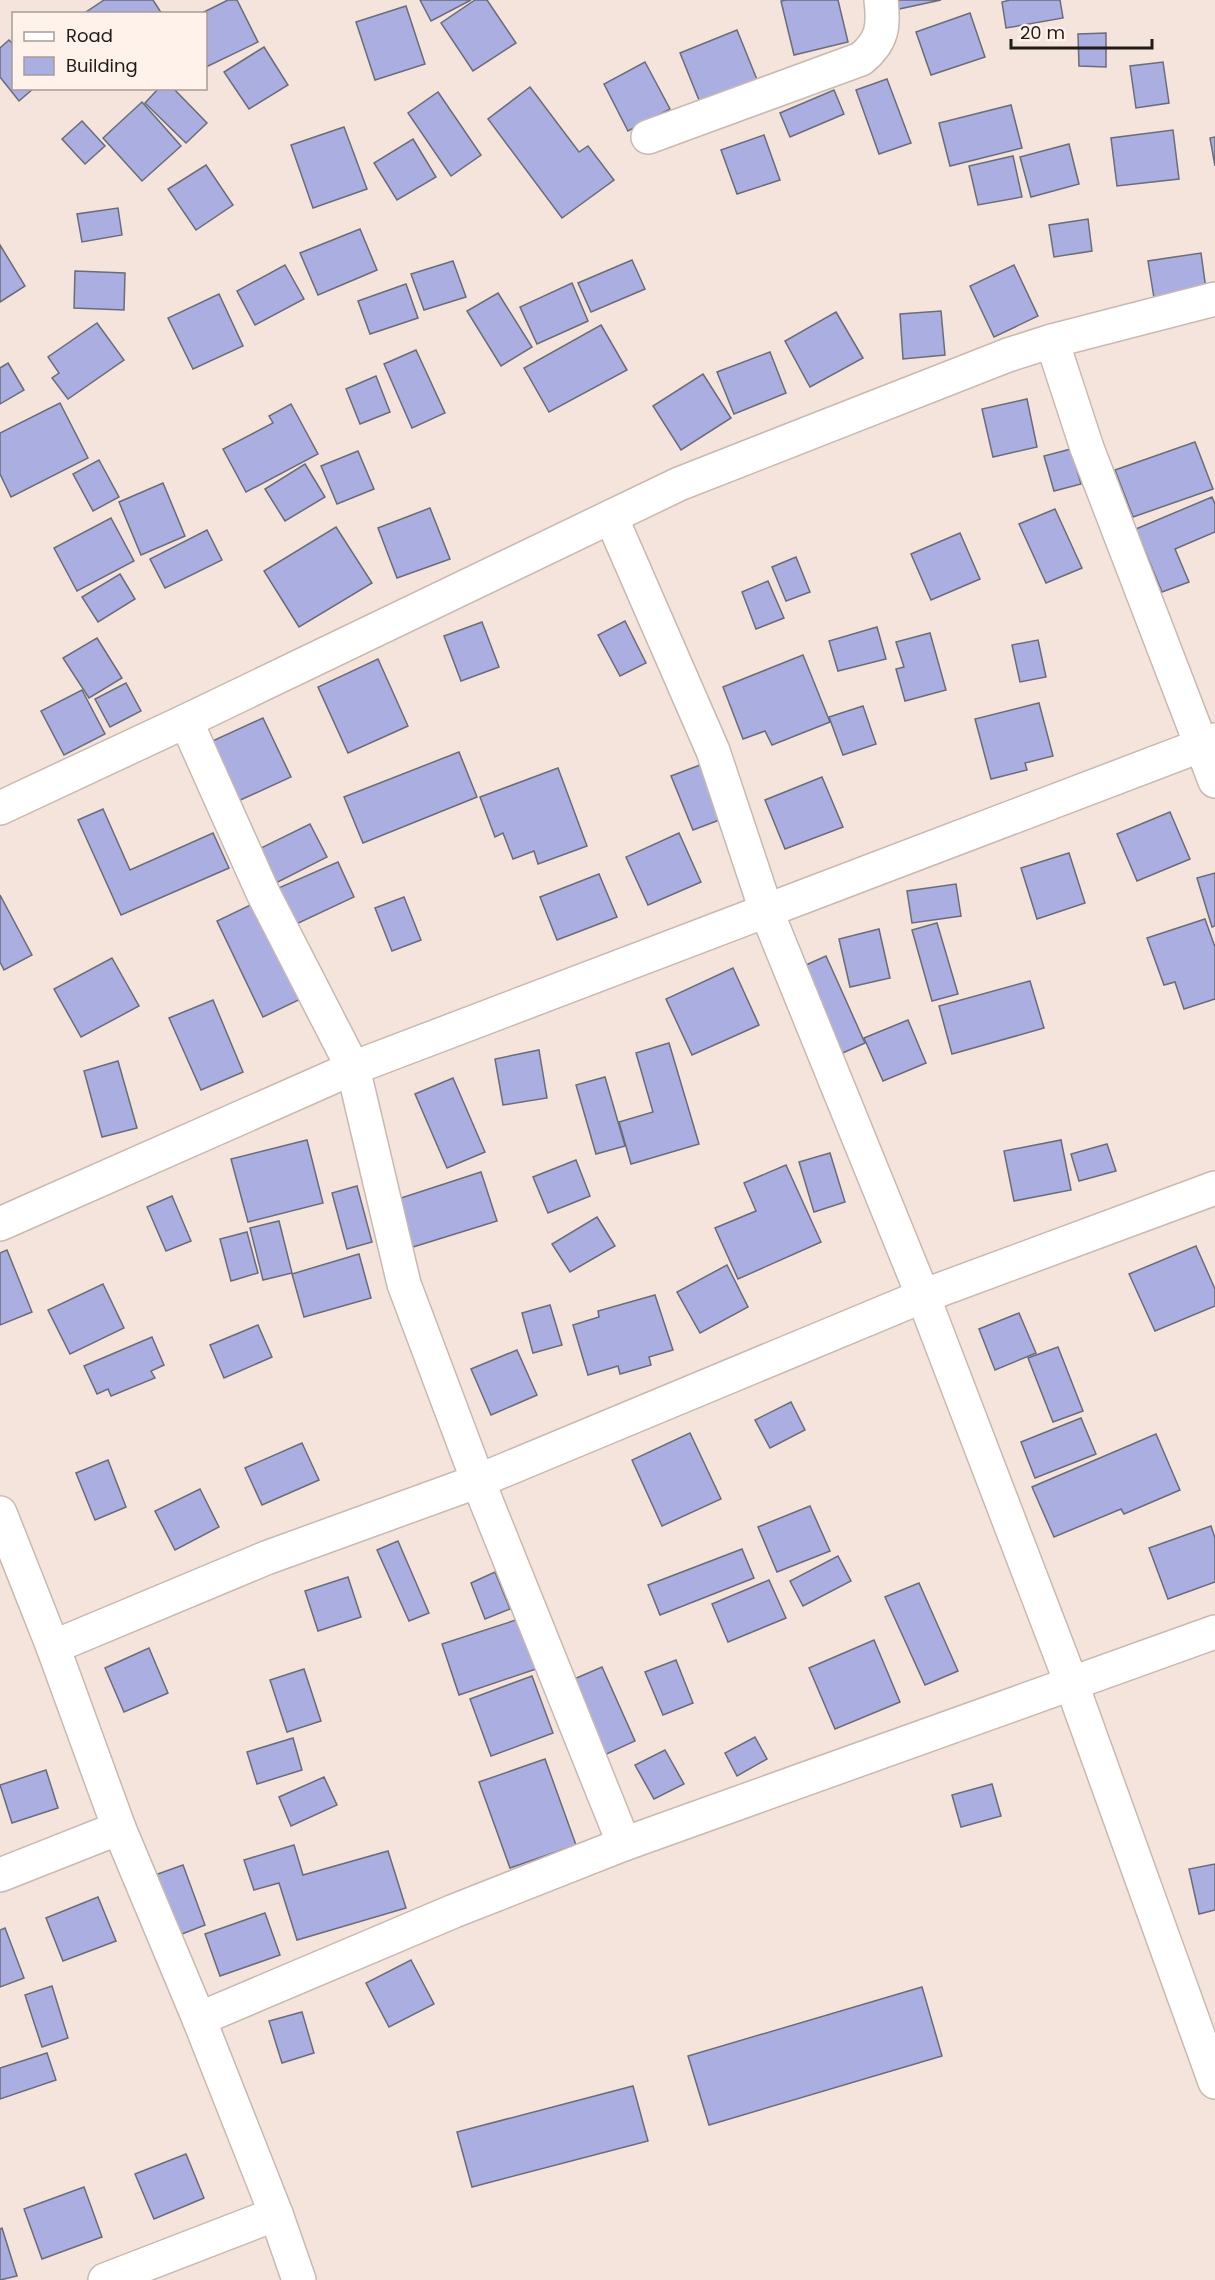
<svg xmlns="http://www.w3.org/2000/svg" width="1215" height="2280" viewBox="0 0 1215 2280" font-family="Poppins,sans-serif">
  <rect width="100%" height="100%" fill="#f4e4db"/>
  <g fill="#aaaee1" stroke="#6b6c79" stroke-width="1.5">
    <path d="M104,0H153L162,14H87L86,12Z"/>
    <path d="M228,0H237L258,42L206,67V14H200Z"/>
    <path d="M420,0H471L431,21Z"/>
    <path d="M475,0H487L516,43L473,71L441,23Z"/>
    <path d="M786,0H838L848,42L794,55L781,1Z"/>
    <path d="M897,0H941L899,9Z"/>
    <path d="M1010,0H1060L1063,18L1006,28L1002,2Z"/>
    <path d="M406,6L425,64L375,80L356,22Z"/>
    <path d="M970,13L985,57L931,75L916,32Z"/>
    <path d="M737,30L758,82L701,105L680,53Z"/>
    <path d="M1106,33V67L1079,66L1078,34Z"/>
    <path d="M9,40L14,45V88H34L19,101L0,77V48Z"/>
    <path d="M264,47L288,85L249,109L224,72Z"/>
    <path d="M645,62L670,109L628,131L604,84Z"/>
    <path d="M1163,62L1169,103L1136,108L1130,66Z"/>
    <path d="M887,79L911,143L879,154L856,90Z"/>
    <path d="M530,87L579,152L588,146L614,180L562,218L488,119Z"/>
    <path d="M159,88H173L207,123L186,143L145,103Z"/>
    <path d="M834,90L844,114L790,137L780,113Z"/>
    <path d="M438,92L481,155L451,176L408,113Z"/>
    <path d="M142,102L181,146L142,181L103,138Z"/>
    <path d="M1011,105L1022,148L950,166L939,123Z"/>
    <path d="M82,121L105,146L85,164L62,139Z"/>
    <path d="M344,127L367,189L313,208L291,145Z"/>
    <path d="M1173,130L1179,179L1117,186L1111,138Z"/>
    <path d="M764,135L780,180L737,194L721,150Z"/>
    <path d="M1215,137V166L1210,138Z"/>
    <path d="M413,139L436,177L397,200L374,163Z"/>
    <path d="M1069,144L1079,184L1031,197L1020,157Z"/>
    <path d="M1013,156L1022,197L978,205L969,166Z"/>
    <path d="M206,165L233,205L196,230L168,189Z"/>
    <path d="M118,208L122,235L82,242L77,214Z"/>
    <path d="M1088,219L1092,251L1054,257L1049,225Z"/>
    <path d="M360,229L377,270L318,295L300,253Z"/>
    <path d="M0,245L25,286L0,302Z"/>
    <path d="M1201,253L1207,297L1155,304L1148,261Z"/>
    <path d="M632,260L645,289L591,312L578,283Z"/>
    <path d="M453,261L466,297L424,310L411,274Z"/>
    <path d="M285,265L304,299L255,325L237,291Z"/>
    <path d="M1014,265L1038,316L994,337L970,286Z"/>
    <path d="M75,271L125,273L124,310L74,308Z"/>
    <path d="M572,283L588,321L537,344L520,307Z"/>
    <path d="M406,284L418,318L370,334L358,301Z"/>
    <path d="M498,293L532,347L501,366L467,311Z"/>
    <path d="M219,294L243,346L193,369L168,318Z"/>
    <path d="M941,311L945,355L903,359L900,314Z"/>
    <path d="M836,312L863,358L810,387L785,341Z"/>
    <path d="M97,323L124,360L68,399L52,378L59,373L48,357Z"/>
    <path d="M601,325L627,370L549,412L524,368Z"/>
    <path d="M416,350L445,413L412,428L384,364Z"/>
    <path d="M770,352L786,393L734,414L717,372Z"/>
    <path d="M8,363L24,390L0,404V368Z"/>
    <path d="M703,374L731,418L681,450L653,406Z"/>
    <path d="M376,376L390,412L360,424L346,389Z"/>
    <path d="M1027,399L1037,447L993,457L982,409Z"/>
    <path d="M60,403L88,458L11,497L0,474V433Z"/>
    <path d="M291,404L318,454L246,492L223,449L273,423L269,416Z"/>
    <path d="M1195,442L1213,489L1133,517L1115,470Z"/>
    <path d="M1071,449L1081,484L1054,491L1044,456Z"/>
    <path d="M358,451L374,489L337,504L321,466Z"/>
    <path d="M99,460L119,497L93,511L73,474Z"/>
    <path d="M305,464L325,497L285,521L265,489Z"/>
    <path d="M163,483L185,536L141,555L119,502Z"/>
    <path d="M1212,497L1215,504V532L1175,549L1189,582L1162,592L1136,529Z"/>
    <path d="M430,508L450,559L397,578L378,528Z"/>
    <path d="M1055,509L1082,568L1046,583L1019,524Z"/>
    <path d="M111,518L134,561L77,591L54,548Z"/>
    <path d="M336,527L372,583L299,627L264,571Z"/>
    <path d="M207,530L222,560L165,588L150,559Z"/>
    <path d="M960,533L980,579L931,600L911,554Z"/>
    <path d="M796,557L810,592L786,601L772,567Z"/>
    <path d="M120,574L135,599L98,622L82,597Z"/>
    <path d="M768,581L784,618L756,629L742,592Z"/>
    <path d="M625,621L646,663L620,676L598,635Z"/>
    <path d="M482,622L499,667L461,681L444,636Z"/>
    <path d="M877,627L886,659L838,671L829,641Z"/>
    <path d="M930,633L946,690L905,701L896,669L904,667L896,642Z"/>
    <path d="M97,638L122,678L89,698L63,658Z"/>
    <path d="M1038,640L1046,677L1020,682L1012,645Z"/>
    <path d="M803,655L830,722L772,745L765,731L743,739L723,687Z"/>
    <path d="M378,659L408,726L348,753L318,687Z"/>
    <path d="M126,683L141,711L110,727L95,699Z"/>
    <path d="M82,690L105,734L64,755L41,711Z"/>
    <path d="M1039,703L1053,756L1025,763L1027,770L991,779L975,719Z"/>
    <path d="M863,706L876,744L843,755L829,717Z"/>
    <path d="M263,718L291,777L236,802L208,743Z"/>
    <path d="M459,752L477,797L363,843L344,797Z"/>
    <path d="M700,765L722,819L693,830L671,776Z"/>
    <path d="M558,768L587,846L538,864L534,851L513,859L503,833L495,837L480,797Z"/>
    <path d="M822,777L843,827L785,849L765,800Z"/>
    <path d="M103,809L130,870L213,833L229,868L121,915L78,820Z"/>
    <path d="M1170,812L1190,859L1137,881L1117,834Z"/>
    <path d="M310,824L327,857L270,886L253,852Z"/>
    <path d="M679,833L701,882L648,905L626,857Z"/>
    <path d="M1069,853L1085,903L1037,919L1021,868Z"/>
    <path d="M338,862L354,897L292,926L274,890Z"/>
    <path d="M1215,873V926L1212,927L1197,878Z"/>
    <path d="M599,874L617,917L557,940L540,897Z"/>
    <path d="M956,884L961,916L912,923L907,891Z"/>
    <path d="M0,895L32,955L4,970L0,962Z"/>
    <path d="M404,897L421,940L392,951L375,908Z"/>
    <path d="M261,900L307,996L263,1017L217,921Z"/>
    <path d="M1205,919L1215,947V999L1184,1009L1175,982L1164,985L1147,938Z"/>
    <path d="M937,923L958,994L932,1001L912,930Z"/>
    <path d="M879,929L890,978L850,987L839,939Z"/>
    <path d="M826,956L865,1043L836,1056L797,969Z"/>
    <path d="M112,958L139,1006L81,1037L54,989Z"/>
    <path d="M733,968L759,1025L692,1055L666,999Z"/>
    <path d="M1030,981L1044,1028L952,1054L939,1006Z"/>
    <path d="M213,1000L243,1072L201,1090L169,1018Z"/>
    <path d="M908,1020L926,1063L883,1081L864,1038Z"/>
    <path d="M669,1043L699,1144L631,1164L619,1122L653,1112L636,1053Z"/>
    <path d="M539,1050L547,1098L503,1105L495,1059Z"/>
    <path d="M118,1061L137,1128L102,1137L84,1071Z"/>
    <path d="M605,1077L625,1146L596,1154L576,1085Z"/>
    <path d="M453,1078L485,1152L447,1168L415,1094Z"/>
    <path d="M307,1140L323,1203L248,1222L231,1159Z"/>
    <path d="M1061,1140L1071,1190L1014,1201L1004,1151Z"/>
    <path d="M1107,1144L1116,1171L1079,1181L1071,1154Z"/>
    <path d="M830,1153L845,1202L814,1212L799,1162Z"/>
    <path d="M576,1160L590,1196L548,1213L533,1177Z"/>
    <path d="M786,1165L821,1242L738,1279L715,1228L756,1211L744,1183Z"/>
    <path d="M481,1172L497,1221L413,1247L398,1199Z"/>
    <path d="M357,1186L372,1242L347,1249L332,1193Z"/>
    <path d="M172,1196L191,1241L166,1251L147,1207Z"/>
    <path d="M597,1217L615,1246L570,1272L552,1244Z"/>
    <path d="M279,1221L292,1273L263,1280L250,1228Z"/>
    <path d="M247,1232L258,1273L231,1281L220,1239Z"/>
    <path d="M1196,1246L1215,1289V1306L1155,1331L1129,1274Z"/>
    <path d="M7,1250L32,1312L0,1325V1253Z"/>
    <path d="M359,1254L371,1298L304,1317L292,1274Z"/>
    <path d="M727,1265L748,1307L700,1333L677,1292Z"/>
    <path d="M103,1284L124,1328L70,1354L48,1310Z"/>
    <path d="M655,1295L673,1350L649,1357L651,1365L620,1374L618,1366L588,1375L573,1325L599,1317L598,1311Z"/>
    <path d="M550,1305L562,1345L533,1353L522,1313Z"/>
    <path d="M1019,1313L1036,1353L995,1370L979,1329Z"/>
    <path d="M258,1325L272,1357L224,1378L210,1345Z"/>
    <path d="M152,1337L164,1365L151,1371L155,1378L111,1396L108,1389L97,1394L84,1366Z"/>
    <path d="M1058,1347L1083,1411L1053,1422L1028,1358Z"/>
    <path d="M517,1350L537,1395L491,1415L471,1369Z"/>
    <path d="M791,1402L805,1430L770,1448L755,1420Z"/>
    <path d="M1081,1418L1096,1454L1035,1478L1021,1442Z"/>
    <path d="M690,1433L721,1499L662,1526L632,1460Z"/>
    <path d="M1156,1434L1180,1490L1124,1514L1121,1509L1054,1537L1032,1487Z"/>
    <path d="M302,1443L319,1480L262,1505L245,1468Z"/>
    <path d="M108,1460L126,1507L95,1520L76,1473Z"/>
    <path d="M200,1489L219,1527L175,1550L155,1511Z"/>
    <path d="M810,1506L830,1551L777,1572L758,1527Z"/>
    <path d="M1211,1526L1215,1538V1582L1168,1599L1149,1548Z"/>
    <path d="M398,1541L429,1613L409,1621L377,1550Z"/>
    <path d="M742,1549L754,1578L660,1615L648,1585Z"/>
    <path d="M838,1556L851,1581L803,1606L790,1581Z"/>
    <path d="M495,1572L510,1609L485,1619L471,1583Z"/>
    <path d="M348,1577L361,1617L318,1631L305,1591Z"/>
    <path d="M769,1580L786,1618L728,1642L712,1604Z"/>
    <path d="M919,1583L958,1671L925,1685L885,1597Z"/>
    <path d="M519,1619L536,1669L459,1695L442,1644Z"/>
    <path d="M874,1640L900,1702L835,1729L809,1668Z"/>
    <path d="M149,1648L168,1693L124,1712L105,1668Z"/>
    <path d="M676,1660L693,1703L663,1715L645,1672Z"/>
    <path d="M602,1667L635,1741L600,1757L565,1683Z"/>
    <path d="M304,1669L321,1721L287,1732L270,1680Z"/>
    <path d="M532,1676L553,1733L491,1756L470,1699Z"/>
    <path d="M755,1737L767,1759L737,1776L725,1753Z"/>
    <path d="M293,1738L302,1770L257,1784L247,1752Z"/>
    <path d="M665,1750L684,1784L654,1799L635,1765Z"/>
    <path d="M545,1759L576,1845L510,1868L479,1782Z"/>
    <path d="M46,1770L58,1808L12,1823L0,1785Z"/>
    <path d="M324,1777L337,1805L291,1826L279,1797Z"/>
    <path d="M992,1784L1001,1816L961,1827L952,1795Z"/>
    <path d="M294,1845L303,1875L388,1851L406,1908L297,1940L279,1883L254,1890L244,1860Z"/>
    <path d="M1215,1864V1910L1199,1914L1189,1869Z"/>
    <path d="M183,1865L205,1925L177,1936L155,1875Z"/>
    <path d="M98,1897L116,1941L63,1961L46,1918Z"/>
    <path d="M265,1913L280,1955L220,1976L205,1934Z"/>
    <path d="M5,1928L24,1978L0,1987V1930Z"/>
    <path d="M411,1960L434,2004L389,2027L366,1983Z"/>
    <path d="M52,1986L68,2038L42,2047L25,1995Z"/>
    <path d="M922,1987L942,2056L709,2125L688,2056Z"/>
    <path d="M302,2012L314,2053L282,2063L269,2021Z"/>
    <path d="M47,2053L56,2080L0,2099V2068Z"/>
    <path d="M633,2086L648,2141L472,2187L457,2132Z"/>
    <path d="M186,2154L204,2198L154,2219L135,2174Z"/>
    <path d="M84,2187L102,2237L42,2259L24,2209Z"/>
    <path d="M2,2228L17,2276L0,2280V2229Z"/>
  </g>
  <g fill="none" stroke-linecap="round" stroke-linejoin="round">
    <g stroke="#c8b9b1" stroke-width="36">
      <g id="minor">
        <path d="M648,137L861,59C883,41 884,26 881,0"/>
        <path d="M1052,341L1087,448L1215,781"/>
        <path d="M611,517L713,751L766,910L923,1296L1072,1685L1215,2082"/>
        <path d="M186,721L263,893L353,1068L404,1284L478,1481L624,1844"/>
        <path d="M0,808L186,721L679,484L1008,355L1052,341L1215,299"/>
        <path d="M0,1224L353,1068L1215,740"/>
        <path d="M0,1513L53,1647L119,1828L199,2019L276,2214L299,2280"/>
        <path d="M53,1647L266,1558L478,1481L923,1296L1215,1188"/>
        <path d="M0,1875L119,1828"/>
        <path d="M199,2019L454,1911L624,1844L1215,1632"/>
        <path d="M105,2280L276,2214"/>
      </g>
    </g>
    <use href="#minor" stroke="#fff" stroke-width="33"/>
  </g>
  <rect x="12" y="12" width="195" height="78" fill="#fff2eb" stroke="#a69c97" stroke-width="1.5"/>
  <rect x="24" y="32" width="30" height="9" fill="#ffffff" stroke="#a69c97" stroke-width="1.5"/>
  <text x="66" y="42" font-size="18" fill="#211b18">Road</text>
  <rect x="24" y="57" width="30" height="18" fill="#aaaee1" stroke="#a69c97" stroke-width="1.5"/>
  <text x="66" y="72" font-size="18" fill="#211b18">Building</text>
  <path d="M1011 39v9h141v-9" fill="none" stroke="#211b18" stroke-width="3"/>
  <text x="1020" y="39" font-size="18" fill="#211b18" stroke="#fff2eb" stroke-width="4.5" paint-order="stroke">20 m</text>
</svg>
